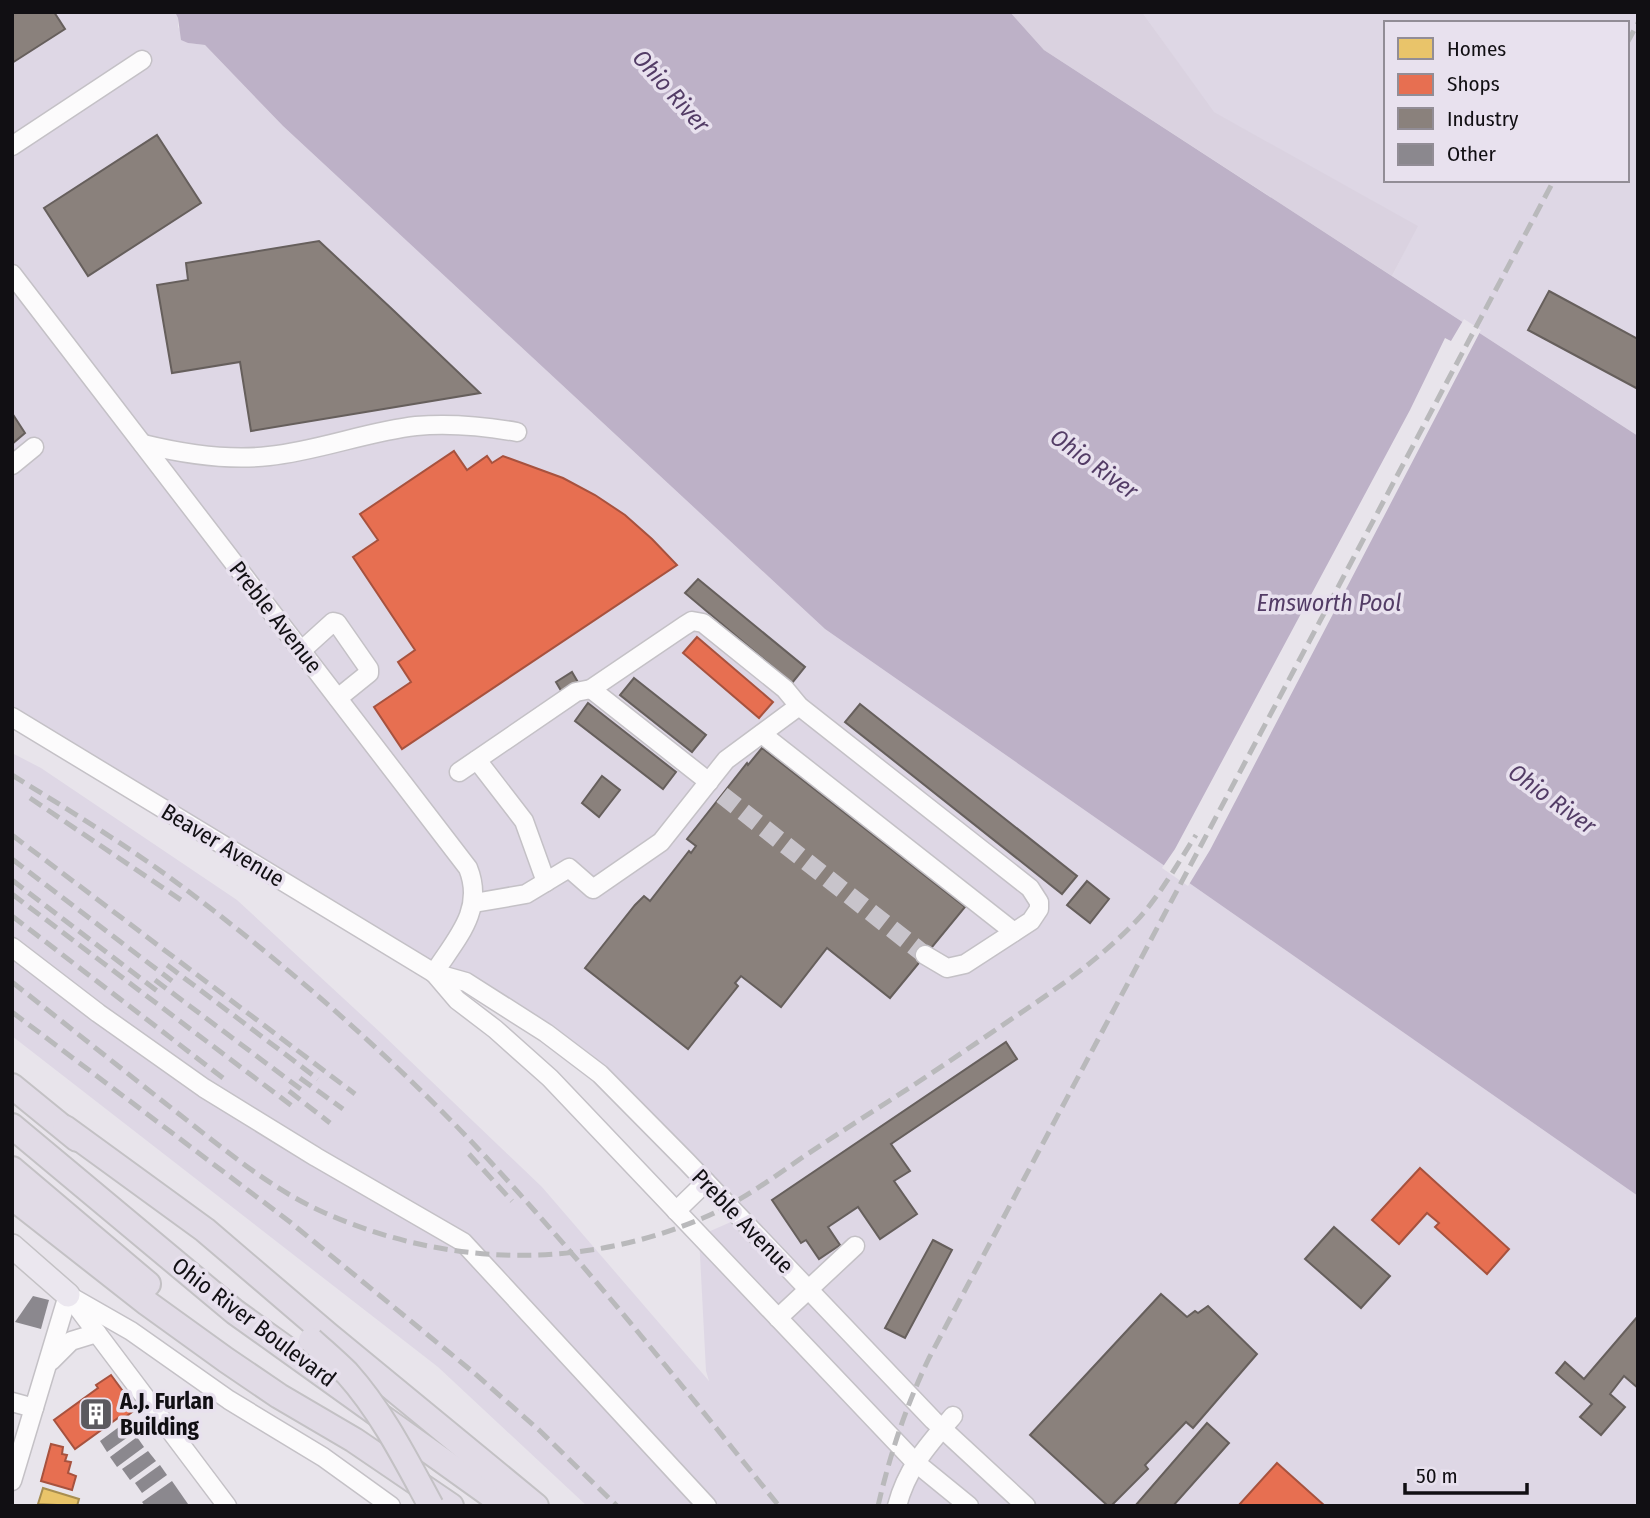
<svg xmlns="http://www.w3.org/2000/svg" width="1650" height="1518" viewBox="0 0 1650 1518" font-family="'Fira Sans Condensed',sans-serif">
  <rect width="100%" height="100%" fill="#e8e4eb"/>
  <g fill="#ded7e5" fill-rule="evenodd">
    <path d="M12,12H175L178,18V27L188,43L205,45L283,126L825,629L1638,1196V1506H587L438,1367L12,1036V753L41,768L237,900L382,1034L542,1187L709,1381L706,1371L699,1236L740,1218L545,1033L12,717Z"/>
    <path d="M1142,12H1638V436L1392,276L1417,226L1213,112ZM1386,23H1627V180H1386Z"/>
  </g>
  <path fill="#dad2e0" d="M1010,12H1142L1214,112L1418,226L1392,276L1044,50Z"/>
  <path fill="#bdb1c7" d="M175,12H1010L1044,50L1638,436V1196L825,629L283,126L205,45L188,43L181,40L178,18Z"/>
  <path fill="#e8e4eb" d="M1464,319L1481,330L1210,850L1188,886L1162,868L1175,849L1410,410L1445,338L1451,341Z"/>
  <path fill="#e9c46a" stroke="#a88e50" stroke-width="2" d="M43,1488L79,1499L77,1506L38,1504Z"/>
  <g fill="#e76f51" stroke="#a7523e" stroke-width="2">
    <path d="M454,451L467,470L487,456L492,463L503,456L563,478L595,495L625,515L652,539L677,565L402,749L374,707L411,682L398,662L415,650L353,557L378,540L360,514Z"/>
    <path d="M697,637L773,702L759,718L683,653Z"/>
    <path d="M1420,1168L1509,1249L1487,1274L1435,1227L1439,1223L1427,1213L1399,1244L1372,1220Z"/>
    <path d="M111,1375L136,1409L120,1421L118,1418L75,1449L54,1420L98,1388L96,1385Z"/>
    <path d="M51,1444L63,1447L62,1454L67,1455L65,1461L71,1462L68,1473L76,1476L72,1490L41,1481Z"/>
    <path d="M1277,1463L1325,1506H1238Z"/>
  </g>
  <g fill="#8a817c" stroke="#665f5c" stroke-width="2">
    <path d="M12,12H54L65,29L12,63Z"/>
    <path d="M157,135L201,203L88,276L44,208Z"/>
    <path d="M319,241L393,310L480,393L251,431L240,362L172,373L157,285L188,280L186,263Z"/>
    <path d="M1549,291L1638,339V389L1528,330Z"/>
    <path d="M12,413L25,433L12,444Z"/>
    <path d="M698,579L805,667L792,683L685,593Z"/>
    <path d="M572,672L579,684L563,694L556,682Z"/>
    <path d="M634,678L706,735L692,752L620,695Z"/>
    <path d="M588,703L676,772L663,789L575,721Z"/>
    <path d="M860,704L1077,876L1062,894L845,722Z"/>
    <path d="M762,748L965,907L890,998L827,948L781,1007L741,976L735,983L738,986L688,1049L585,968L635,905L644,896L650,901L689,851L691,853L696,846L687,839L747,763L748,765Z"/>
    <path d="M602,776L620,790L599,817L582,803Z"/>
    <path d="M1087,881L1109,899L1090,923L1067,905Z"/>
    <path d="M1006,1042L1017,1059L891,1144L910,1171L894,1181L917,1214L880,1239L858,1207L828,1227L840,1245L819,1259L806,1240L801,1243L772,1200Z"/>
    <path d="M1334,1227L1390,1276L1361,1308L1305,1259Z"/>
    <path d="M933,1240L952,1250L905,1338L885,1328Z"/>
    <path d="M1161,1294L1187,1317L1195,1311L1198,1313L1208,1306L1257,1354L1193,1428L1186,1422L1145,1465L1148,1469L1111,1506H1108L1030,1435Z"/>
    <path d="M1638,1316V1388L1624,1376L1610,1394L1625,1407L1601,1435L1580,1417L1592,1404L1556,1373L1565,1362L1584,1379Z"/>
    <path d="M1207,1423L1229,1443L1173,1506H1135Z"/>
  </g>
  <g fill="#8b888e">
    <path d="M33,1296L49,1300L41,1329L15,1322Z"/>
    <path d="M127,1421L135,1432L107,1452L100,1441Z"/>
    <path d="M137,1437L144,1447L117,1467L110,1457Z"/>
    <path d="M148,1451L156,1461L130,1480L122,1469Z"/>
    <path d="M160,1465L167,1475L142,1493L135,1483Z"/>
    <path d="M172,1481L188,1504L185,1506H145L142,1502Z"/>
  </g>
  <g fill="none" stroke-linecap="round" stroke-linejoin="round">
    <path stroke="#c8c4cb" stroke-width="18" stroke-dasharray="18 9" stroke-linecap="butt" d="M722,795L925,955"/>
    <g stroke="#c4c1c6" stroke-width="21">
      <g id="minor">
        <path d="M12,146L142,60"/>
        <path d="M12,274L468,868C485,910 456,939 434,973"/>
        <path d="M143,444C184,454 227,461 269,456C318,451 369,431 416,426C450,423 483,426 517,432"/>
        <path d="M12,465L34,447"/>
        <path d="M301,651L333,622L337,623L369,669V673L338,698"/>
        <path d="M591,689L709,782"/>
        <path d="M12,717L434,973L466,982L546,1033L600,1074L687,1162L933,1420L1026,1506"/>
        <path d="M762,734L1014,932"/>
        <path d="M477,760L524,821L546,882"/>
        <path d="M459,772L576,692L591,689L684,626L692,621L703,623L785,689L799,706L1030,888L1039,902V909L1031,921L965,964L947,968L925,955"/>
        <path d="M474,903L526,894L569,868L593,889L661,842L726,760L799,706"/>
        <path d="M12,947L98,1013L204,1088L316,1157L463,1242L707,1506"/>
        <path d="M434,973L457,1000L495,1029L550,1078L915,1462L969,1506"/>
        <path d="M676,1211L706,1182"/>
        <path d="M68,1295L131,1331L229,1400L323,1457L391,1506"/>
        <path d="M72,1300L227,1506"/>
        <path d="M778,1318L855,1246"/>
        <path d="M51,1361L71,1341L97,1333"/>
        <path d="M12,1402L34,1408"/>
        <path d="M12,1481L68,1295"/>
        <path d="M897,1506C907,1468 928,1445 953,1416"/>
      </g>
    </g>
    <g stroke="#c3c1c4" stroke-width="26">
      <path id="major" d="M12,1246L68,1295"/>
    </g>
    <g stroke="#c3c1c4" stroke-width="28">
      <g id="highway">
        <path d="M12,1086L77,1139"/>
        <path d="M12,1126L235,1312L506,1506"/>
        <path d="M65,1128L205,1230L328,1335L536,1506"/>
        <path d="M12,1169L148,1284"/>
        <path d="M12,1197L147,1303L226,1360L279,1396L354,1440L451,1506"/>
      </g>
    </g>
    <use href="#minor" stroke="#fcfbfc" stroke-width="18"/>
    <use href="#major" stroke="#ebe7ef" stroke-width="23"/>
    <use href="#highway" stroke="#e1dbe6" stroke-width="24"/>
    <g stroke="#b9b9bb" stroke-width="5" stroke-dasharray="14 7" stroke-linecap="butt">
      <path d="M1627,43L1638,23"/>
      <path d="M12,775C64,807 116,839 165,874C282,960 399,1062 497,1169C596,1277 687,1392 779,1506"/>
      <path d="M30,798L184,902"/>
      <path d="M12,835L355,1094"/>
      <path d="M12,859L172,981"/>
      <path d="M12,880L161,994"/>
      <path d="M12,894L296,1109"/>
      <path d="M12,916L223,1078"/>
      <path d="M167,965L318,1079"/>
      <path d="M155,980L306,1093"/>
      <path d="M12,982C68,1026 123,1070 179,1114C225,1150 271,1189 325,1213C447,1267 581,1270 703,1218C738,1203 770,1180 800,1159C830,1139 859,1120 889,1101C931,1074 972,1046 1013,1018C1058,988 1103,957 1140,917C1162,892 1178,863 1196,835"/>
      <path d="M12,1012L290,1222L473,1372L539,1430L617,1506"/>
      <path d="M300,1078L343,1109"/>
      <path d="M289,1091L330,1123"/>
      <path d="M469,1154L512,1201"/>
      <path d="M878,1506C890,1454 906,1406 929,1358L1554,180"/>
    </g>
    <g stroke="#c3c1c4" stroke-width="28" stroke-linecap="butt">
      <path id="highway-bridge" d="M311,1340C323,1351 336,1362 347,1373C382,1412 406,1460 431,1506"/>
    </g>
    <use href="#highway-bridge" stroke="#e1dbe6" stroke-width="24"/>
  </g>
  <defs>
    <g id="building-square" transform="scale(1.75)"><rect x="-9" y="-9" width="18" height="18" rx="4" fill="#5c5a5f" stroke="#e8e1ee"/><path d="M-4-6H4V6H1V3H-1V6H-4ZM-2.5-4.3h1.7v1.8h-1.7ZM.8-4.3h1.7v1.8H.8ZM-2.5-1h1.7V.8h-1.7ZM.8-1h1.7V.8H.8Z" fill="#fff"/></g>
  </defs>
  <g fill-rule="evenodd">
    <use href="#building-square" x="96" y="1414"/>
  </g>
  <g text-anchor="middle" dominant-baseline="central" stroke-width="7" stroke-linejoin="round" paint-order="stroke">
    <g font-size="23" fill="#110f13" stroke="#e8e1ee">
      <text transform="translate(276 617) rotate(52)">Preble Avenue</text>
      <text transform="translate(223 845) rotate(31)">Beaver Avenue</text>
      <text transform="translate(743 1221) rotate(46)">Preble Avenue</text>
      <text transform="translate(254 1322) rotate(37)">Ohio River Boulevard</text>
    </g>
    <g font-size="23" font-weight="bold" fill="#110f13" stroke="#e8e1ee" text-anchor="start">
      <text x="120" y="1401">A.J. Furlan<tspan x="120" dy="26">Building</tspan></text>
    </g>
    <g font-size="24" font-style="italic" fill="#533c66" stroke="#e8e1ee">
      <text transform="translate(671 91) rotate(48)">Ohio River</text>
      <text transform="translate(1094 464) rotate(36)">Ohio River</text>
      <text x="1329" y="603">Emsworth Pool</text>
      <text transform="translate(1552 799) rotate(36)">Ohio River</text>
    </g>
  </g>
  <rect width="1650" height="1518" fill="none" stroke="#110f13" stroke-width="28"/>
  <rect x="1384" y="21" width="245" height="161" fill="#e8e1ee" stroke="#928d96" stroke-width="2"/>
  <rect x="1398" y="38" width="35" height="21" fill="#e9c46a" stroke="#928d96" stroke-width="2"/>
  <text x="1447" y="56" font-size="21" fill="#110f13">Homes</text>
  <rect x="1398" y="74" width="35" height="21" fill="#e76f51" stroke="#928d96" stroke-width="2"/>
  <text x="1447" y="91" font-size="21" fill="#110f13">Shops</text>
  <rect x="1398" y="108" width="35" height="21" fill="#8a817c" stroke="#928d96" stroke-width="2"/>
  <text x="1447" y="126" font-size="21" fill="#110f13">Industry</text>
  <rect x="1398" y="144" width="35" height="21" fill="#8b888e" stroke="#928d96" stroke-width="2"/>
  <text x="1447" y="161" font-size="21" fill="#110f13">Other</text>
  <path d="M1405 1483v10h122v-10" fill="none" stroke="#110f13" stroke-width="3.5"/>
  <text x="1416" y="1483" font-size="21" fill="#110f13" stroke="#e8e1ee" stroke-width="5" paint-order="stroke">50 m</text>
</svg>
